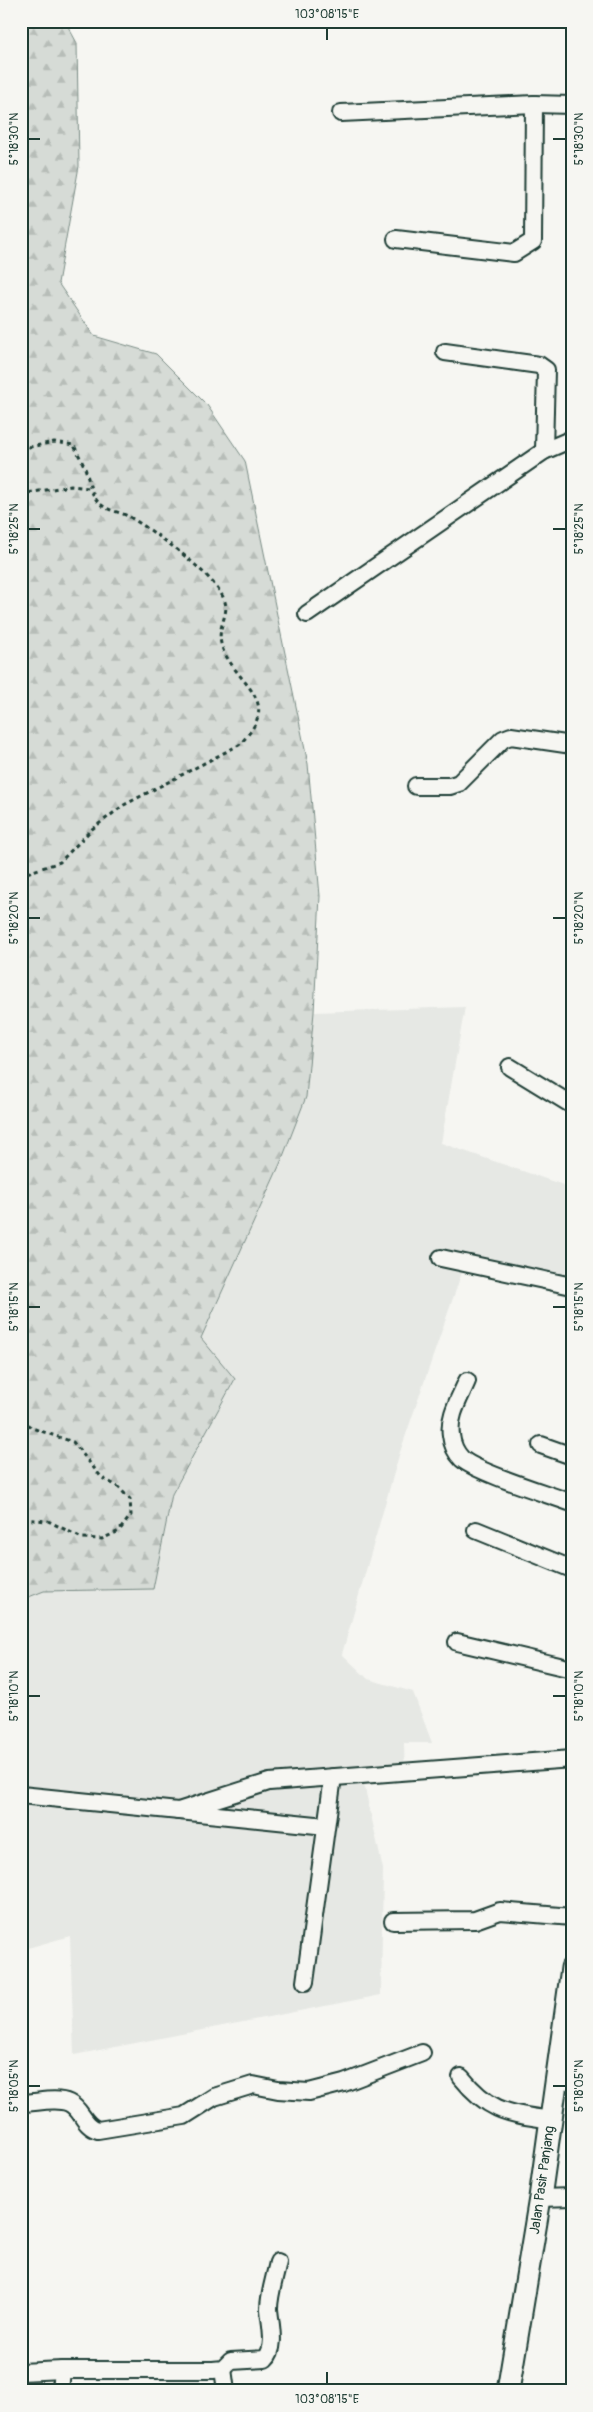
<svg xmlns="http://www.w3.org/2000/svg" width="593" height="2412" viewBox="0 0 593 2412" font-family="Pangolin,sans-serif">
  <defs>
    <pattern id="forest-firs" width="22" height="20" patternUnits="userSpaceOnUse" patternTransform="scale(1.25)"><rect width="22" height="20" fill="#d6dbd6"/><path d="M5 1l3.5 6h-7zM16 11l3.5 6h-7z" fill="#b7bdb8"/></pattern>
  </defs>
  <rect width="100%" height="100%" fill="#f6f6f2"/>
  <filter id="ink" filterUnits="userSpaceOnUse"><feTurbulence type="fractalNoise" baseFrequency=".02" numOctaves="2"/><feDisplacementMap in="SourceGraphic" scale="10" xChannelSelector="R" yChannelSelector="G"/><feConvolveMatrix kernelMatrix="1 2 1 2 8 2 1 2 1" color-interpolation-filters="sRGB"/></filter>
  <g filter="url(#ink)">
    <path fill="#e6e8e4" d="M465,1007L441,1143L572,1188V1297L462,1272L400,1452L342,1654L368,1679L413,1692L432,1743H404L405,1780L364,1784L383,1869L381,1995L74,2055L70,1936L21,1950V1600L44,1591L153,1589L172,1494L235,1379L201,1338L280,1164L306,1097L314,1012Z"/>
    <path fill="url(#forest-firs)" stroke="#7a8c85" d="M21,21H65L77,43L79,166L58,283L94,336L156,354L207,405L245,461L308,764L320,896L314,1012L306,1097L280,1164L201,1338L235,1379L172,1494L153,1589L44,1591L21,1600Z"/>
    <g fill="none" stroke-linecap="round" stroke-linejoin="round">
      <g stroke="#1f3d34" stroke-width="20">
        <g id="minor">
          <path d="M341,113L534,104L572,105"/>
          <path d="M396,239L514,253L533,241L534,104"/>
          <path d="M445,352L539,365L546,370L544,451"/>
          <path d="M307,614L544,451L572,439"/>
          <path d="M416,786H450L459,783L503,739L511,736L572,745"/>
          <path d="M510,1067L572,1105"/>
          <path d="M441,1258L572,1286"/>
          <path d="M467,1381C460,1398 448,1416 451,1435C452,1444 455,1452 462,1459C478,1473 548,1494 572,1503"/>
          <path d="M541,1445L572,1456"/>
          <path d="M476,1530L572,1569"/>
          <path d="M457,1642L572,1669"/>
          <path d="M21,1795L326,1826"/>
          <path d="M178,1811L269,1782L572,1759"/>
          <path d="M393,1921L475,1920L500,1911L572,1917"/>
          <path d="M305,1982L333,1777"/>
          <path d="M461,2077C490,2113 508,2113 551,2120"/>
          <path d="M557,2081L572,2082"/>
          <path d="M21,2103C36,2103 56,2097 69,2103C82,2109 83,2126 98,2130L184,2116L214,2097L253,2085L278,2090L309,2092L344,2083L422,2053"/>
          <path d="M540,2198L572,2197"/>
          <path d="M223,2369L226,2391"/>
          <path d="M21,2372L62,2370H213L223,2369L231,2361L265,2359C277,2348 270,2323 269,2309C269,2294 275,2277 278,2262"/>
          <path d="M60,2391L62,2370"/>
        </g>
      </g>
      <g stroke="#1f3d34" stroke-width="25">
        <path id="major" d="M508,2391L540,2198L572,1968"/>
      </g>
      <g stroke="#1f3d34" stroke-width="3" stroke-dasharray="4 4" stroke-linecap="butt">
        <path d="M21,444L30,447L54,442L74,445C77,452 81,459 84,466C90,479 89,497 103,506C110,511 120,512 128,516C155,532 209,570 223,597C233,616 212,627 224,652C244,691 282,701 239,745L124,805L92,829L60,862L21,875"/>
        <path d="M21,494L71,486L89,488"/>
        <path d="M21,1420L32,1428L73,1442L102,1478L117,1486L130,1499L131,1515L119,1531L102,1539L82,1538L48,1521L21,1519"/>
      </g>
      <use href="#minor" stroke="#f6f6f2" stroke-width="16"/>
      <use href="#major" stroke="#f6f6f2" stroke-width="21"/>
    </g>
  </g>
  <path fill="none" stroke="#1f3d34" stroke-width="2" d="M327,28V40M28,139H40M553,139H566M28,529H40M553,529H566M28,918H40M553,918H566M28,1307H40M553,1307H566M28,1696H40M553,1696H566M28,2086H40M553,2086H566M327,2372V2384"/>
  <g text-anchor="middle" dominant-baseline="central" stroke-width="4" stroke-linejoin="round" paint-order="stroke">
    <g font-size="14" fill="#1f3d34" stroke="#f6f6f2">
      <text transform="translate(542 2180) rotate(-82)">Jalan Pasir Panjang</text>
    </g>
  </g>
  <rect width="593" height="2412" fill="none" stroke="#f6f6f2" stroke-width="55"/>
  <rect x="28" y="28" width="538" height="2356" fill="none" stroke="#1f3d34" stroke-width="2"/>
  <g font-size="12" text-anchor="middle" fill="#1f3d34">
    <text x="327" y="18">103°08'15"E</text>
    <text transform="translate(14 139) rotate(-90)" y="4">5°18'30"N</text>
    <text transform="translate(579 139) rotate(-90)" y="4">5°18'30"N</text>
    <text transform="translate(14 529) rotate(-90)" y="4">5°18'25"N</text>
    <text transform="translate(579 529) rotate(-90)" y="4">5°18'25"N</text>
    <text transform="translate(14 918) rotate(-90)" y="4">5°18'20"N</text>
    <text transform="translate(579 918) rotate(-90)" y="4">5°18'20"N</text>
    <text transform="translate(14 1307) rotate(-90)" y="4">5°18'15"N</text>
    <text transform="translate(579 1307) rotate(-90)" y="4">5°18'15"N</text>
    <text transform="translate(14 1696) rotate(-90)" y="4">5°18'10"N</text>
    <text transform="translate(579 1696) rotate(-90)" y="4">5°18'10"N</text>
    <text transform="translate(14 2086) rotate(-90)" y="4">5°18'05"N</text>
    <text transform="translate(579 2086) rotate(-90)" y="4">5°18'05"N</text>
    <text x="327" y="2403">103°08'15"E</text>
  </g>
</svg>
